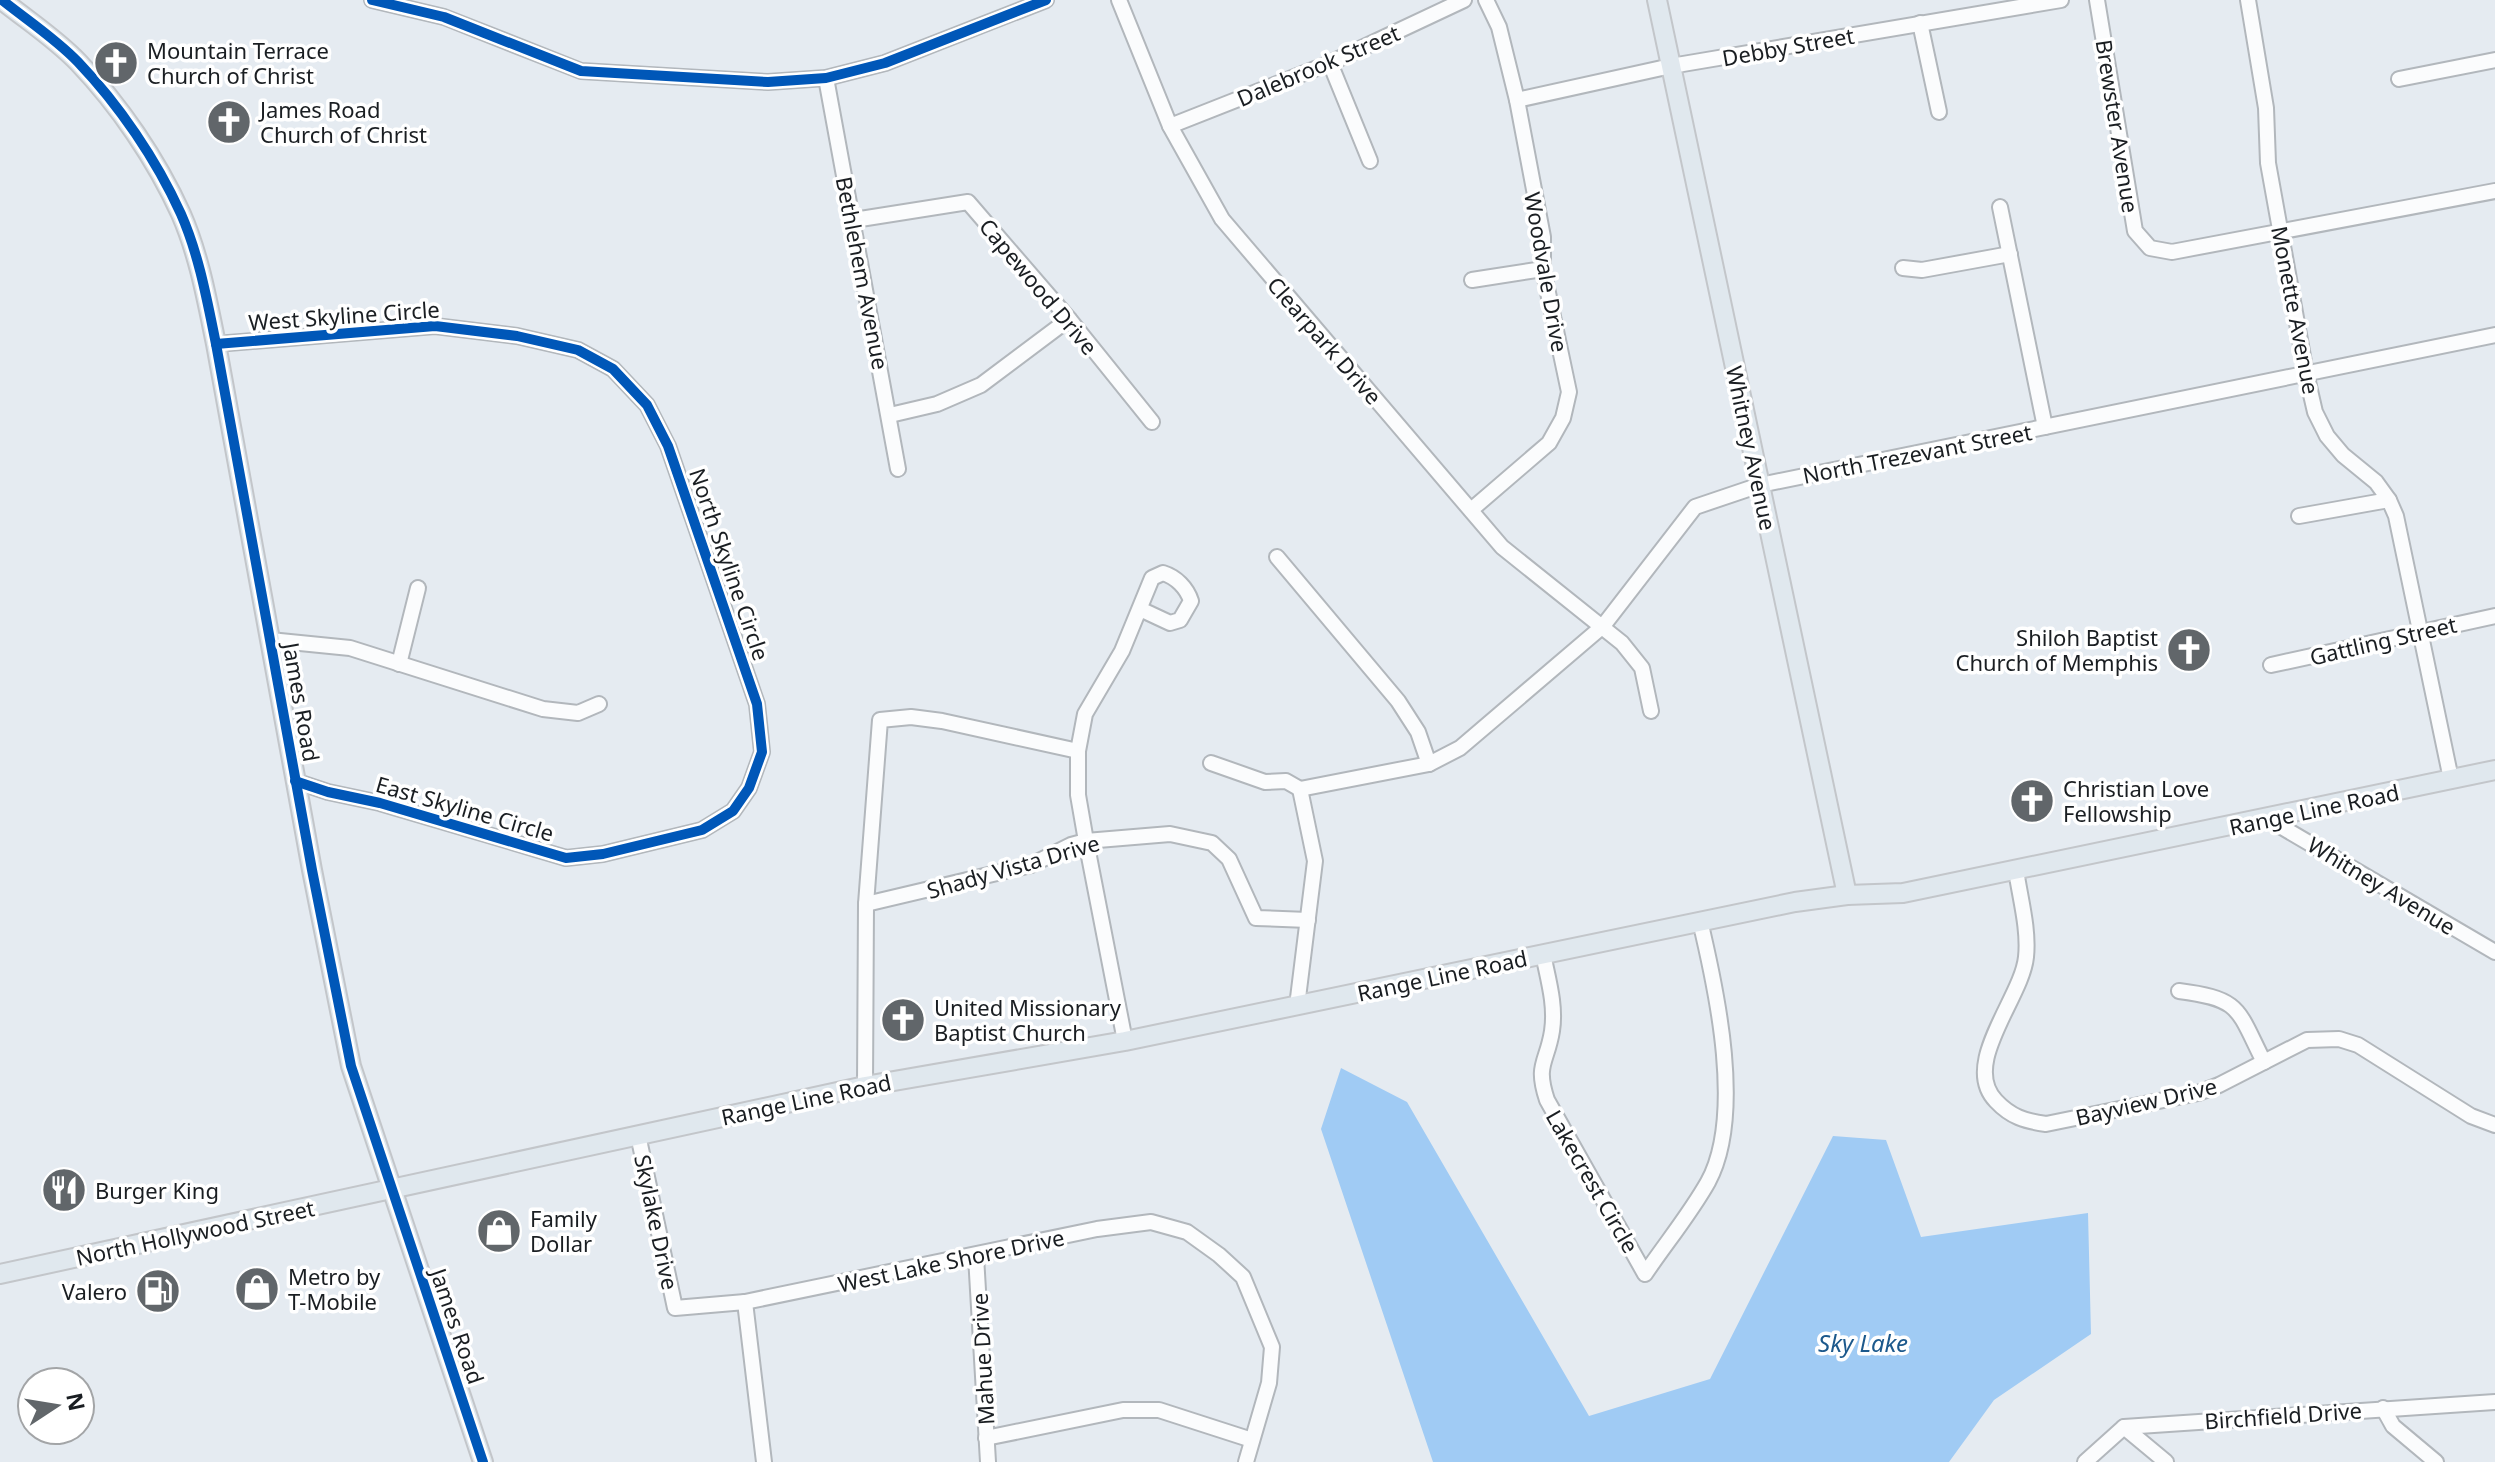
<svg xmlns="http://www.w3.org/2000/svg" width="2495" height="1462" viewBox="0 0 2495 1462" font-family="'Noto Sans',sans-serif">
  <rect width="100%" height="100%" fill="#e5ebf1"/>
  <path fill="#a0cbf4" d="M1341,1068L1407,1102L1589,1416L1710,1379L1833,1136L1886,1140L1921,1237L2088,1213L2091,1334L1994,1400L1949,1462H1433L1321,1129Z"/>
  <g fill="none" stroke-linecap="round" stroke-linejoin="round">
    <g stroke="#b2b7bc" stroke-width="18">
      <g id="minor">
        <path d="M372,0L444,17L581,71L768,82L826,78L885,63L1046,0"/>
        <path d="M1119,0L1170,126L1222,219L1502,547L1622,643L1642,668L1651,711"/>
        <path d="M2097,0L2135,231L2150,248L2172,252L2495,191"/>
        <path d="M2248,0L2266,108L2268,163L2306,373L2315,412L2327,436L2343,455L2376,482L2389,500L2396,516L2451,779"/>
        <path d="M1920,23L1939,112"/>
        <path d="M1330,63L1370,161"/>
        <path d="M826,78L898,469"/>
        <path d="M2399,79L2495,60"/>
        <path d="M1517,100L1671,66L2061,0"/>
        <path d="M1170,126L1330,63L1464,0"/>
        <path d="M2000,207L2045,427"/>
        <path d="M854,220L968,202L1069,319L1152,422"/>
        <path d="M1903,268L1922,270L2010,254"/>
        <path d="M1472,280L1543,269"/>
        <path d="M216,344L435,326L517,336L578,350L613,369L647,405L668,446L757,704L762,752L749,788L733,811L702,830L603,854L566,858L380,803L328,792L295,781"/>
        <path d="M890,415L937,404L981,385L1069,319"/>
        <path d="M1471,510L1549,443L1563,418L1569,392L1543,269V237L1517,100L1499,27L1486,0"/>
        <path d="M2299,516L2389,500"/>
        <path d="M1277,557L1398,701L1418,732L1429,764"/>
        <path d="M270,640L350,648L543,709L578,713L599,704"/>
        <path d="M399,664L418,588"/>
        <path d="M2271,665L2495,616"/>
        <path d="M1211,763L1265,782L1286,781L1300,789"/>
        <path d="M1300,789L1429,764L1460,748L1603,626L1695,507L1760,485L2495,335"/>
        <path d="M2268,819L2495,952"/>
        <path d="M2016,870C2020,898 2029,929 2026,957C2022,998 1960,1064 1996,1101C2011,1117 2025,1121 2046,1124L2198,1093L2219,1085L2307,1040L2339,1039L2358,1045L2471,1116L2495,1125"/>
        <path d="M866,904L1031,865L1071,845L1086,841L1170,834L1212,843L1229,859L1256,918L1308,920"/>
        <path d="M1543,954C1548,979 1556,1005 1552,1031C1547,1063 1535,1064 1547,1100L1645,1274C1666,1243 1690,1214 1708,1182C1744,1116 1717,992 1700,921"/>
        <path d="M2179,991C2242,999 2237,1009 2264,1062"/>
        <path d="M1297,1006L1315,861L1300,789"/>
        <path d="M1125,1041L1086,841L1078,795V751L1085,714L1122,651L1152,578L1163,573C1176,577 1187,588 1191,601L1180,620L1170,623L1140,609"/>
        <path d="M865,1086L866,904L880,720L911,717L942,721L1078,751"/>
        <path d="M638,1135L675,1308L745,1302L1097,1229L1151,1222L1187,1232L1219,1255L1243,1277L1272,1347L1269,1383L1246,1462"/>
        <path d="M976,1256L988,1462"/>
        <path d="M745,1302L764,1462"/>
        <path d="M2383,1408L2393,1426L2436,1462"/>
        <path d="M2124,1427L2166,1462"/>
        <path d="M986,1438L1123,1410H1159L1252,1440"/>
        <path d="M2085,1462L2124,1427L2495,1402"/>
      </g>
    </g>
    <g stroke="#c3c6ca" stroke-width="22">
      <g id="major">
        <path d="M2,0C27,20 56,39 78,62C119,105 156,159 181,214C199,255 207,300 216,344L312,870L351,1066L483,1462"/>
        <path d="M1657,0L1847,895"/>
        <path d="M0,1274L865,1086L1125,1041L1795,902L1847,895L1903,893L2495,770"/>
      </g>
    </g>
    <use href="#minor" stroke="#fbfcfd" stroke-width="14"/>
    <use href="#major" stroke="#e0e8ee" stroke-width="18"/>
    <g stroke="#fff" stroke-width="15">
      <g id="cycleway">
        <path d="M2,0C27,20 56,39 78,62C119,105 156,159 181,214C199,255 207,300 216,344L312,870L351,1066L483,1462"/>
        <path d="M372,0L444,17L581,71L768,82L826,78L885,63L1046,0"/>
        <path d="M216,344L435,326L517,336L578,350L613,369L647,405L668,446L757,704L762,752L749,788L733,811L702,830L603,854L566,858L380,803L328,792L295,781"/>
      </g>
    </g>
    <use href="#cycleway" stroke="#0057b8" stroke-width="10"/>
  </g>
  <defs>
    <g id="church-disc" transform="scale(2.3)"><circle r="9.5" fill="#61666a" stroke="#fff"/><path d="M-1.2-6h2.4v3.5h3.3v2.4h-3.3V6h-2.4V-.1h-3.3v-2.4h3.3Z" fill="#fff"/></g>
    <g id="restaurant-disc" transform="scale(2.3)"><circle r="9.5" fill="#61666a" stroke="#fff"/><path d="M-5-6h1v4h1v-4h1v4h1v-4h1v5L-1.5 .5V6h-2V.5L-5-1ZM5-6V6H3V1.5H1.5Q1.5-4 5-6Z" fill="#fff"/></g>
    <g id="shop-disc" transform="scale(2.3)"><circle r="9.5" fill="#61666a" stroke="#fff"/><path d="M-5-2.5h2.3a2.7 3.5 0 0 1 5.4 0H5L5.5 6h-11ZM-1.5-2.5h3a1.5 2.3 0 0 0-3 0Z" fill="#fff"/></g>
    <g id="fuel-disc" transform="scale(2.3)"><circle r="9.5" fill="#61666a" stroke="#fff"/><path d="M-5.5-6h7V0h2V4h1.3V-2.5L3-4.5l.8-.8L6-3V5H2.5V1h-1V6h-7ZM-4.2-4.7v3.2H.2V-4.7Z" fill="#fff"/></g>
  </defs>
  <g fill-rule="evenodd">
    <use href="#church-disc" x="116" y="63"/>
    <use href="#church-disc" x="229" y="122"/>
    <use href="#church-disc" x="2189" y="650"/>
    <use href="#church-disc" x="2032" y="801"/>
    <use href="#church-disc" x="903" y="1020"/>
    <use href="#restaurant-disc" x="64" y="1190"/>
    <use href="#shop-disc" x="499" y="1231"/>
    <use href="#shop-disc" x="257" y="1289"/>
    <use href="#fuel-disc" x="158" y="1291"/>
  </g>
  <g text-anchor="middle" dominant-baseline="central" stroke-width="7" stroke-linejoin="round" paint-order="stroke">
    <g font-size="22" fill="#1a1e22" stroke="#fff">
      <text transform="translate(1788 46) rotate(-10)">Debby Street</text>
      <text transform="translate(1318 65) rotate(-23)">Dalebrook Street</text>
      <text transform="translate(2118 126) rotate(81)">Brewster Avenue</text>
      <text transform="translate(1547 272) rotate(80)">Woodvale Drive</text>
      <text transform="translate(863 273) rotate(79)">Bethlehem Avenue</text>
      <text transform="translate(1039 286) rotate(50)">Capewood Drive</text>
      <text transform="translate(2296 310) rotate(79)">Monette Avenue</text>
      <text transform="translate(344 315) rotate(-4)">West Skyline Circle</text>
      <text transform="translate(1325 340) rotate(49)">Clearpark Drive</text>
      <text transform="translate(1752 448) rotate(78)">Whitney Avenue</text>
      <text transform="translate(1917 453) rotate(-11)">North Trezevant Street</text>
      <text transform="translate(730 564) rotate(71)">North Skyline Circle</text>
      <text transform="translate(2383 640) rotate(-13)">Gattling Street</text>
      <text transform="translate(302 702) rotate(80)">James Road</text>
      <text transform="translate(465 808) rotate(16)">East Skyline Circle</text>
      <text transform="translate(2314 809) rotate(-12)">Range Line Road</text>
      <text transform="translate(1013 866) rotate(-16)">Shady Vista Drive</text>
      <text transform="translate(2382 885) rotate(31)">Whitney Avenue</text>
      <text transform="translate(1442 975) rotate(-12)">Range Line Road</text>
      <text transform="translate(806 1099) rotate(-12)">Range Line Road</text>
      <text transform="translate(2146 1101) rotate(-13)">Bayview Drive</text>
      <text transform="translate(1593 1181) rotate(60)">Lakecrest Circle</text>
      <text transform="translate(657 1222) rotate(78)">Skylake Drive</text>
      <text transform="translate(195 1232) rotate(-12)">North Hollywood Street</text>
      <text transform="translate(951 1260) rotate(-12)">West Lake Shore Drive</text>
      <text transform="translate(458 1326) rotate(71)">James Road</text>
      <text transform="translate(982 1359) rotate(-93)">Mahue Drive</text>
      <text transform="translate(2283 1415) rotate(-4)">Birchfield Drive</text>
    </g>
    <g font-size="22" fill="#1a1e22" stroke="#fff" text-anchor="start">
      <text x="147" y="50">Mountain Terrace<tspan x="147" dy="25">Church of Christ</tspan></text>
      <text x="260" y="109">James Road<tspan x="260" dy="25">Church of Christ</tspan></text>
      <text x="2158" y="637" text-anchor="end">Shiloh Baptist<tspan x="2158" dy="25">Church of Memphis</tspan></text>
      <text x="2063" y="788">Christian Love<tspan x="2063" dy="25">Fellowship</tspan></text>
      <text x="934" y="1007">United Missionary<tspan x="934" dy="25">Baptist Church</tspan></text>
      <text x="95" y="1190">Burger King</text>
      <text x="530" y="1218">Family<tspan x="530" dy="25">Dollar</tspan></text>
      <text x="288" y="1276">Metro by<tspan x="288" dy="25">T-Mobile</tspan></text>
      <text x="127" y="1291" text-anchor="end">Valero</text>
    </g>
    <g font-size="24" font-style="italic" fill="#1c598c" stroke="#fff">
      <text x="1863" y="1342">Sky Lake</text>
    </g>
  </g>
  <g transform="translate(56 1406) rotate(78)"><circle r="38" fill="#ffffff" stroke="#a3a5a7" stroke-width="2"/>
  <path d="M0-6L14 30L0 20L-14 30Z" fill="#61666a"/>
  <text y="-12" font-size="22" font-weight="bold" text-anchor="middle" fill="#1a1e22">N</text>
  </g>
</svg>
